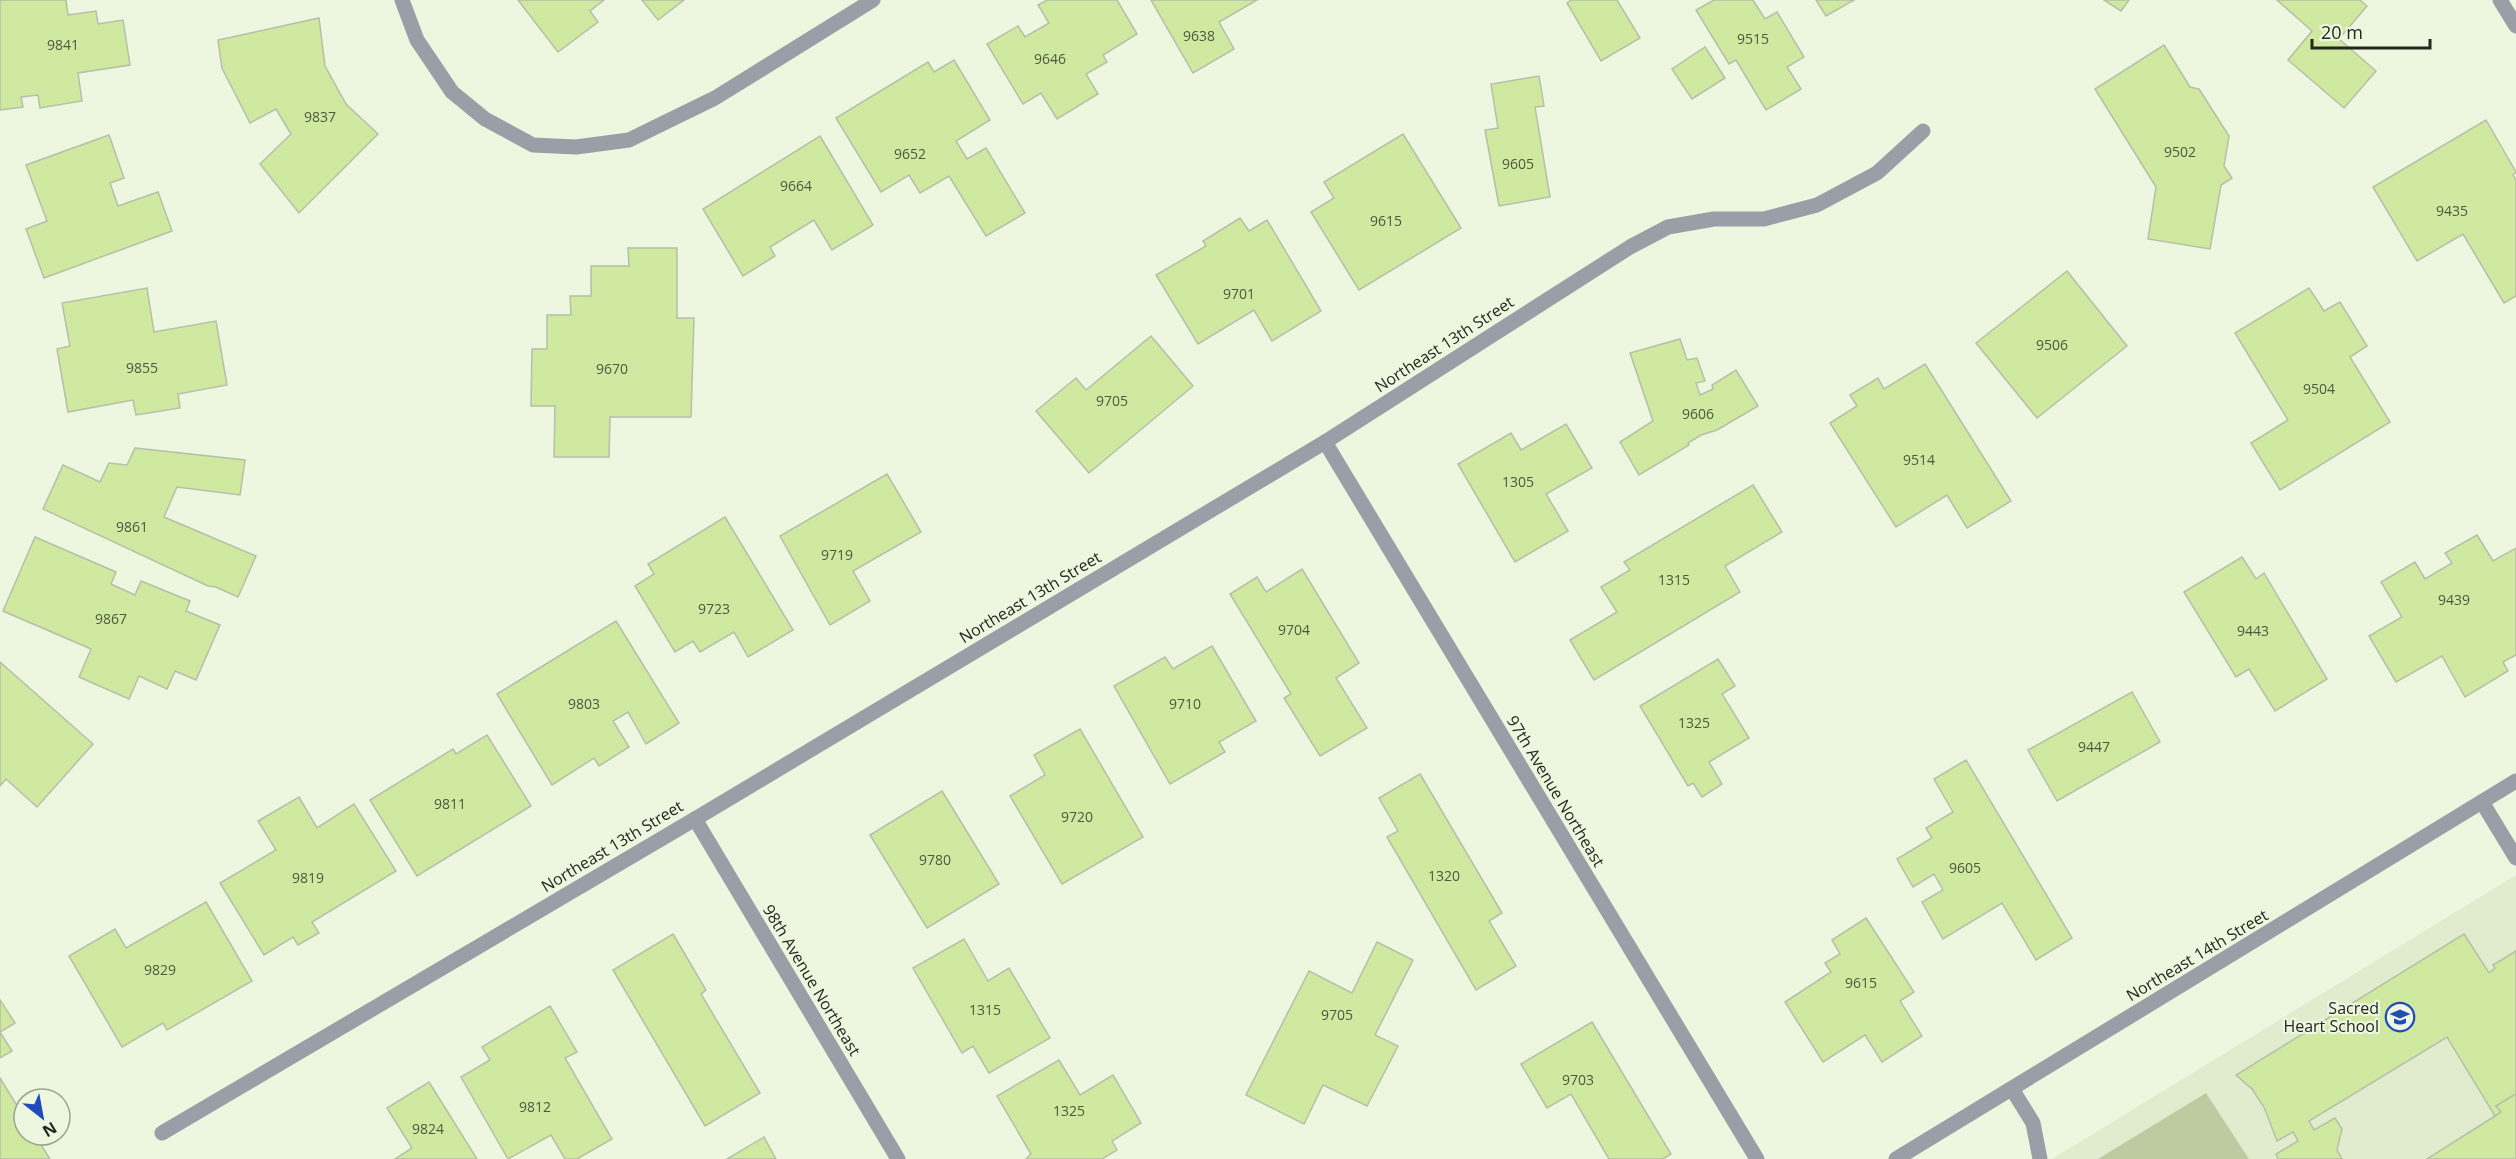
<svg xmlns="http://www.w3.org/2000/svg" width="2516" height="1159" viewBox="0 0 2516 1159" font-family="'Open Sans',sans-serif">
  <rect width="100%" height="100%" fill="#edf6df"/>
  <path fill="#e1ecce" d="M2516,875V1159H2052Z"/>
  <path fill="#bccca0" d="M2206,1093L2249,1159H2098Z"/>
  <g fill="#cfe9a1" stroke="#b7bfa9" stroke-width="1.5">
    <path d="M0,0H66L68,15L96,11L98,24L123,20L130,65L78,73L82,101L40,108L38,95L21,97L23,107L0,110Z"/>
    <path d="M518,0H604L590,11L598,22L558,52Z"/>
    <path d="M642,0H684L658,20Z"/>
    <path d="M1047,0H1117L1137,34L1103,55L1107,62L1086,74L1098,94L1057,119L1041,93L1023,104L987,44L1018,26L1025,37L1049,23L1038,5Z"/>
    <path d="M1151,0H1257L1219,22L1234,49L1193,73Z"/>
    <path d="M1571,0H1617L1640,38L1601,61L1567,3Z"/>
    <path d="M1714,0H1753L1765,19L1777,12L1804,57L1787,67L1801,89L1766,110L1736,60L1729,64L1696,10Z"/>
    <path d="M1816,0H1854L1826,16Z"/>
    <path d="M2104,0H2129L2121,11Z"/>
    <path d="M2277,0H2360L2367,6L2339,39L2376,71L2344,108L2288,60L2312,31Z"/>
    <path d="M319,18L325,66L346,104L378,134L299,213L260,164L291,134L276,109L250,123L222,68L218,40Z"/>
    <path d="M2164,45L2190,87L2199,89L2229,136L2224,166L2232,178L2221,185L2210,249L2148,239L2156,187L2095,89Z"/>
    <path d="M1705,47L1725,78L1692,99L1672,69Z"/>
    <path d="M954,60L990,120L956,141L967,159L986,148L1025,213L986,236L949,176L920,193L909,175L881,192L836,118L928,62L934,72Z"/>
    <path d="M1539,76L1544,106L1535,107L1550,197L1499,206L1485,130L1498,128L1491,84Z"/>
    <path d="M2486,120L2516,172L2513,175L2516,180V296L2504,303L2463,234L2417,261L2373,187Z"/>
    <path d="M1403,134L1461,228L1359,290L1311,212L1334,198L1324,182Z"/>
    <path d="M109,135L124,178L110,183L118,206L158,192L172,231L44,278L26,229L47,221L26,165Z"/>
    <path d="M820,136L873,225L832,250L814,220L770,247L775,256L743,276L703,209Z"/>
    <path d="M1240,218L1249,231L1267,220L1321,311L1272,341L1254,310L1198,344L1156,275L1206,246L1203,241Z"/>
    <path d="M628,248H677V318H694L691,417H610L609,457H554L555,406H531L532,349H547V315H571L570,296H591V266H629Z"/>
    <path d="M2067,271L2127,346L2037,418L1976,343Z"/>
    <path d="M147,288L154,332L216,321L227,385L178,394L180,408L136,415L133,400L68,412L57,349L70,346L62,303Z"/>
    <path d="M2309,288L2324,311L2340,302L2367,346L2350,357L2390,422L2280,490L2251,443L2288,420L2235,333Z"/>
    <path d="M1151,336L1193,386L1089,473L1036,411L1076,378L1086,390Z"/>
    <path d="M1680,339L1687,360L1697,358L1705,381L1696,383L1700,395L1713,389L1712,385L1736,370L1758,406L1717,430L1701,435L1688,443L1689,445L1639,475L1620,442L1653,421L1630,353Z"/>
    <path d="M1925,364L2011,501L1967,528L1947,495L1896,527L1830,423L1857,406L1850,395L1878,378L1884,389Z"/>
    <path d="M1566,424L1592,468L1546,494L1568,531L1515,562L1458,464L1511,433L1521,450Z"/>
    <path d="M135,448L245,460L240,495L177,487L164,517L256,556L238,597L216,587L208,586L43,509L63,465L100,482L109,463L127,465Z"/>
    <path d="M887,474L921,532L853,571L870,601L830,625L780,536Z"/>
    <path d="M1753,485L1782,532L1725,566L1740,592L1594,680L1570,640L1617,612L1601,587L1630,570L1624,562Z"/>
    <path d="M725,517L793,630L748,657L734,632L700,652L693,641L675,652L635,586L654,574L648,564Z"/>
    <path d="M2477,535L2493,561L2516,548V655L2503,662L2508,671L2465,697L2442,656L2396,682L2369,636L2402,617L2381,582L2415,562L2425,579L2452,563L2445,553Z"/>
    <path d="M35,537L116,572L111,584L135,595L141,581L190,601L186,611L220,625L196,680L175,671L167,689L139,676L129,699L79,677L91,649L3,611Z"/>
    <path d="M2242,557L2256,579L2264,573L2327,679L2275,711L2249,669L2236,677L2184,592Z"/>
    <path d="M1302,569L1359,663L1336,678L1367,728L1320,756L1284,698L1291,694L1230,594L1257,577L1266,592Z"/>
    <path d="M616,621L679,723L646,744L628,712L613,721L629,747L599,766L594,758L552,785L497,694Z"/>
    <path d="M1212,646L1256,721L1219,742L1225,752L1170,784L1114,686L1165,657L1173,669Z"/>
    <path d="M1718,659L1735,686L1722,694L1749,738L1709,762L1722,784L1702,797L1693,783L1688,786L1640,706Z"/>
    <path d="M0,662L93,744L37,807L6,779L0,786Z"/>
    <path d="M2132,692L2160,742L2057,801L2028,750Z"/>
    <path d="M1080,729L1143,837L1062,884L1010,796L1045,775L1034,755Z"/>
    <path d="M487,735L531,806L417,876L370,800L453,749L456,754Z"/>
    <path d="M1966,760L2072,938L2036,960L2002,903L1943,939L1922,902L1943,890L1934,874L1913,887L1897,859L1932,838L1926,828L1953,812L1934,779Z"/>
    <path d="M1420,774L1502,913L1489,921L1516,966L1476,990L1387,837L1398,831L1379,798Z"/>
    <path d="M942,791L999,884L927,928L870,835Z"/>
    <path d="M299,797L317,828L354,804L396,871L312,922L319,933L298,945L293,937L264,955L220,883L276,850L258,821Z"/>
    <path d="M206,902L252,981L167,1030L163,1023L122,1047L69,956L115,929L126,948Z"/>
    <path d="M1866,918L1914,992L1900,1001L1922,1036L1882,1062L1865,1035L1823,1062L1785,1002L1831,972L1825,963L1840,954L1832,940Z"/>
    <path d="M673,934L706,990L701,994L760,1093L705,1126L613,970Z"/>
    <path d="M2464,934L2489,973L2495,968L2493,965L2516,951V1094L2496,1106L2501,1112L2495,1116L2447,1037L2309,1121L2314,1130L2335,1118L2342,1129L2337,1150L2342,1159H2278L2276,1154L2298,1141L2293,1132L2277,1141L2264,1107L2252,1089L2236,1075Z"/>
    <path d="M964,939L988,981L1009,968L1050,1038L989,1073L973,1046L962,1053L913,968Z"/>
    <path d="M1377,942L1413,960L1375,1035L1398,1046L1367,1106L1323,1085L1304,1124L1246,1095L1309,971L1352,993Z"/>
    <path d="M0,1000L15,1023L0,1032L12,1051L0,1058Z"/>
    <path d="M550,1006L577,1052L565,1058L612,1139L577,1159H565L551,1135L508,1159L461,1077L490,1060L482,1047Z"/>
    <path d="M1592,1022L1671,1154L1663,1159H1609L1571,1094L1547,1108L1521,1064Z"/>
    <path d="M1059,1060L1080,1095L1113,1075L1141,1123L1112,1141L1117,1150L1102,1159H1026L1031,1154L997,1096Z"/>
    <path d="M0,1078L24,1117V1135H35L50,1159H0Z"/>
    <path d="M429,1082L477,1159H395L412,1148L387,1108Z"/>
    <path d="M2516,1094V1159H2427L2495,1116L2501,1112L2496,1106Z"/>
    <path d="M764,1137L776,1159H727Z"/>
  </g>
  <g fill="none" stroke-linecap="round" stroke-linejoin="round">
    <g stroke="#9a9ea7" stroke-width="15">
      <path d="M2500,0L2516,26"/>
      <path d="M2482,802L2516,858"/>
      <path d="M2012,1089L2033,1123L2040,1159"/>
    </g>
    <g stroke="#9a9ea7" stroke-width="15">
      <path d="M402,0L417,40L452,92L485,119L533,145L576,147L629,140L715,98L873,0"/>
      <path d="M1325,442L1757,1159"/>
      <path d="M695,819L898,1159"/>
      <path d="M162,1133L695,819L1325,442L1630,247L1668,227L1714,219H1764L1817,205L1877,173L1923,131"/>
      <path d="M1896,1159L2516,781"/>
    </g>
  </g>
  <defs>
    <g id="school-ring" transform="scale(1.5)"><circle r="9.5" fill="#edf6df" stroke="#214bb9" stroke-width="1.5"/><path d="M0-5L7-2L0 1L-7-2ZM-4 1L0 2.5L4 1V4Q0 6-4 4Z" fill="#214bb9"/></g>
  </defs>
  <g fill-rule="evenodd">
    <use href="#school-ring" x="2400" y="1017"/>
  </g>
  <g text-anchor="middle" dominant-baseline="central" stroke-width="4.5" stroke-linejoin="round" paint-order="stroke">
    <g font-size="14" fill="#4f5840">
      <text x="1199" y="35">9638</text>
      <text x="1753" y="38">9515</text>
      <text x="63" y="44">9841</text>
      <text x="1050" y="58">9646</text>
      <text x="320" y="116">9837</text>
      <text x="2180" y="151">9502</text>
      <text x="910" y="153">9652</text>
      <text x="1518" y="163">9605</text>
      <text x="796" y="185">9664</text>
      <text x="2452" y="210">9435</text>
      <text x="1386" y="220">9615</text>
      <text x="1239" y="293">9701</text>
      <text x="2052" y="344">9506</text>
      <text x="142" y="367">9855</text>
      <text x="612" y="368">9670</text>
      <text x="2319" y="388">9504</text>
      <text x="1112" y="400">9705</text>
      <text x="1698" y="413">9606</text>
      <text x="1919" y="459">9514</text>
      <text x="1518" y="481">1305</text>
      <text x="132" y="526">9861</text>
      <text x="837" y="554">9719</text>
      <text x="1674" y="579">1315</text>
      <text x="2454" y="599">9439</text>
      <text x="714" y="608">9723</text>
      <text x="111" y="618">9867</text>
      <text x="1294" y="629">9704</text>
      <text x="2253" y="630">9443</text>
      <text x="584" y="703">9803</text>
      <text x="1185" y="703">9710</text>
      <text x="1694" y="722">1325</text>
      <text x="2094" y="746">9447</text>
      <text x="450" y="803">9811</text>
      <text x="1077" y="816">9720</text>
      <text x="935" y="859">9780</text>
      <text x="1965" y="867">9605</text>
      <text x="1444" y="875">1320</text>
      <text x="308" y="877">9819</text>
      <text x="160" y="969">9829</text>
      <text x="1861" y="982">9615</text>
      <text x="985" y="1009">1315</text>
      <text x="1337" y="1014">9705</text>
      <text x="1578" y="1079">9703</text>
      <text x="535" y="1106">9812</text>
      <text x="1069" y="1110">1325</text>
      <text x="428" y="1128">9824</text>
    </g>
    <g font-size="16" fill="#24271f" stroke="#edf6df">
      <text transform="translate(1444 344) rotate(-33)">Northeast 13th Street</text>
      <text transform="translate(1030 597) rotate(-31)">Northeast 13th Street</text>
      <text transform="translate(1556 791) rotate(59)">97th Avenue Northeast</text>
      <text transform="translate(612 846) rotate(-31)">Northeast 13th Street</text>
      <text transform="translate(2197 955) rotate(-31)">Northeast 14th Street</text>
      <text transform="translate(812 980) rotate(59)">98th Avenue Northeast</text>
    </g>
    <g font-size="16" fill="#24271f" stroke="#edf6df" text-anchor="end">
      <text x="2379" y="1008">Sacred<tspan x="2379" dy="18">Heart School</tspan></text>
    </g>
  </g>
  <g transform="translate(42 1117) rotate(149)"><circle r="28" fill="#edf6df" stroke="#9da392" stroke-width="1.5"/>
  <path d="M0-4.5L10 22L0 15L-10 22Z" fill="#214bb9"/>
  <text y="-9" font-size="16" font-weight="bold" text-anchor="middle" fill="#24271f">N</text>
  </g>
  <path d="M2312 39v9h118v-9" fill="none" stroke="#24271f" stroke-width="3"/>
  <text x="2321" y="39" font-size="18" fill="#24271f" stroke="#edf6df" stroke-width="4.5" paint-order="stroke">20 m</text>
</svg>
